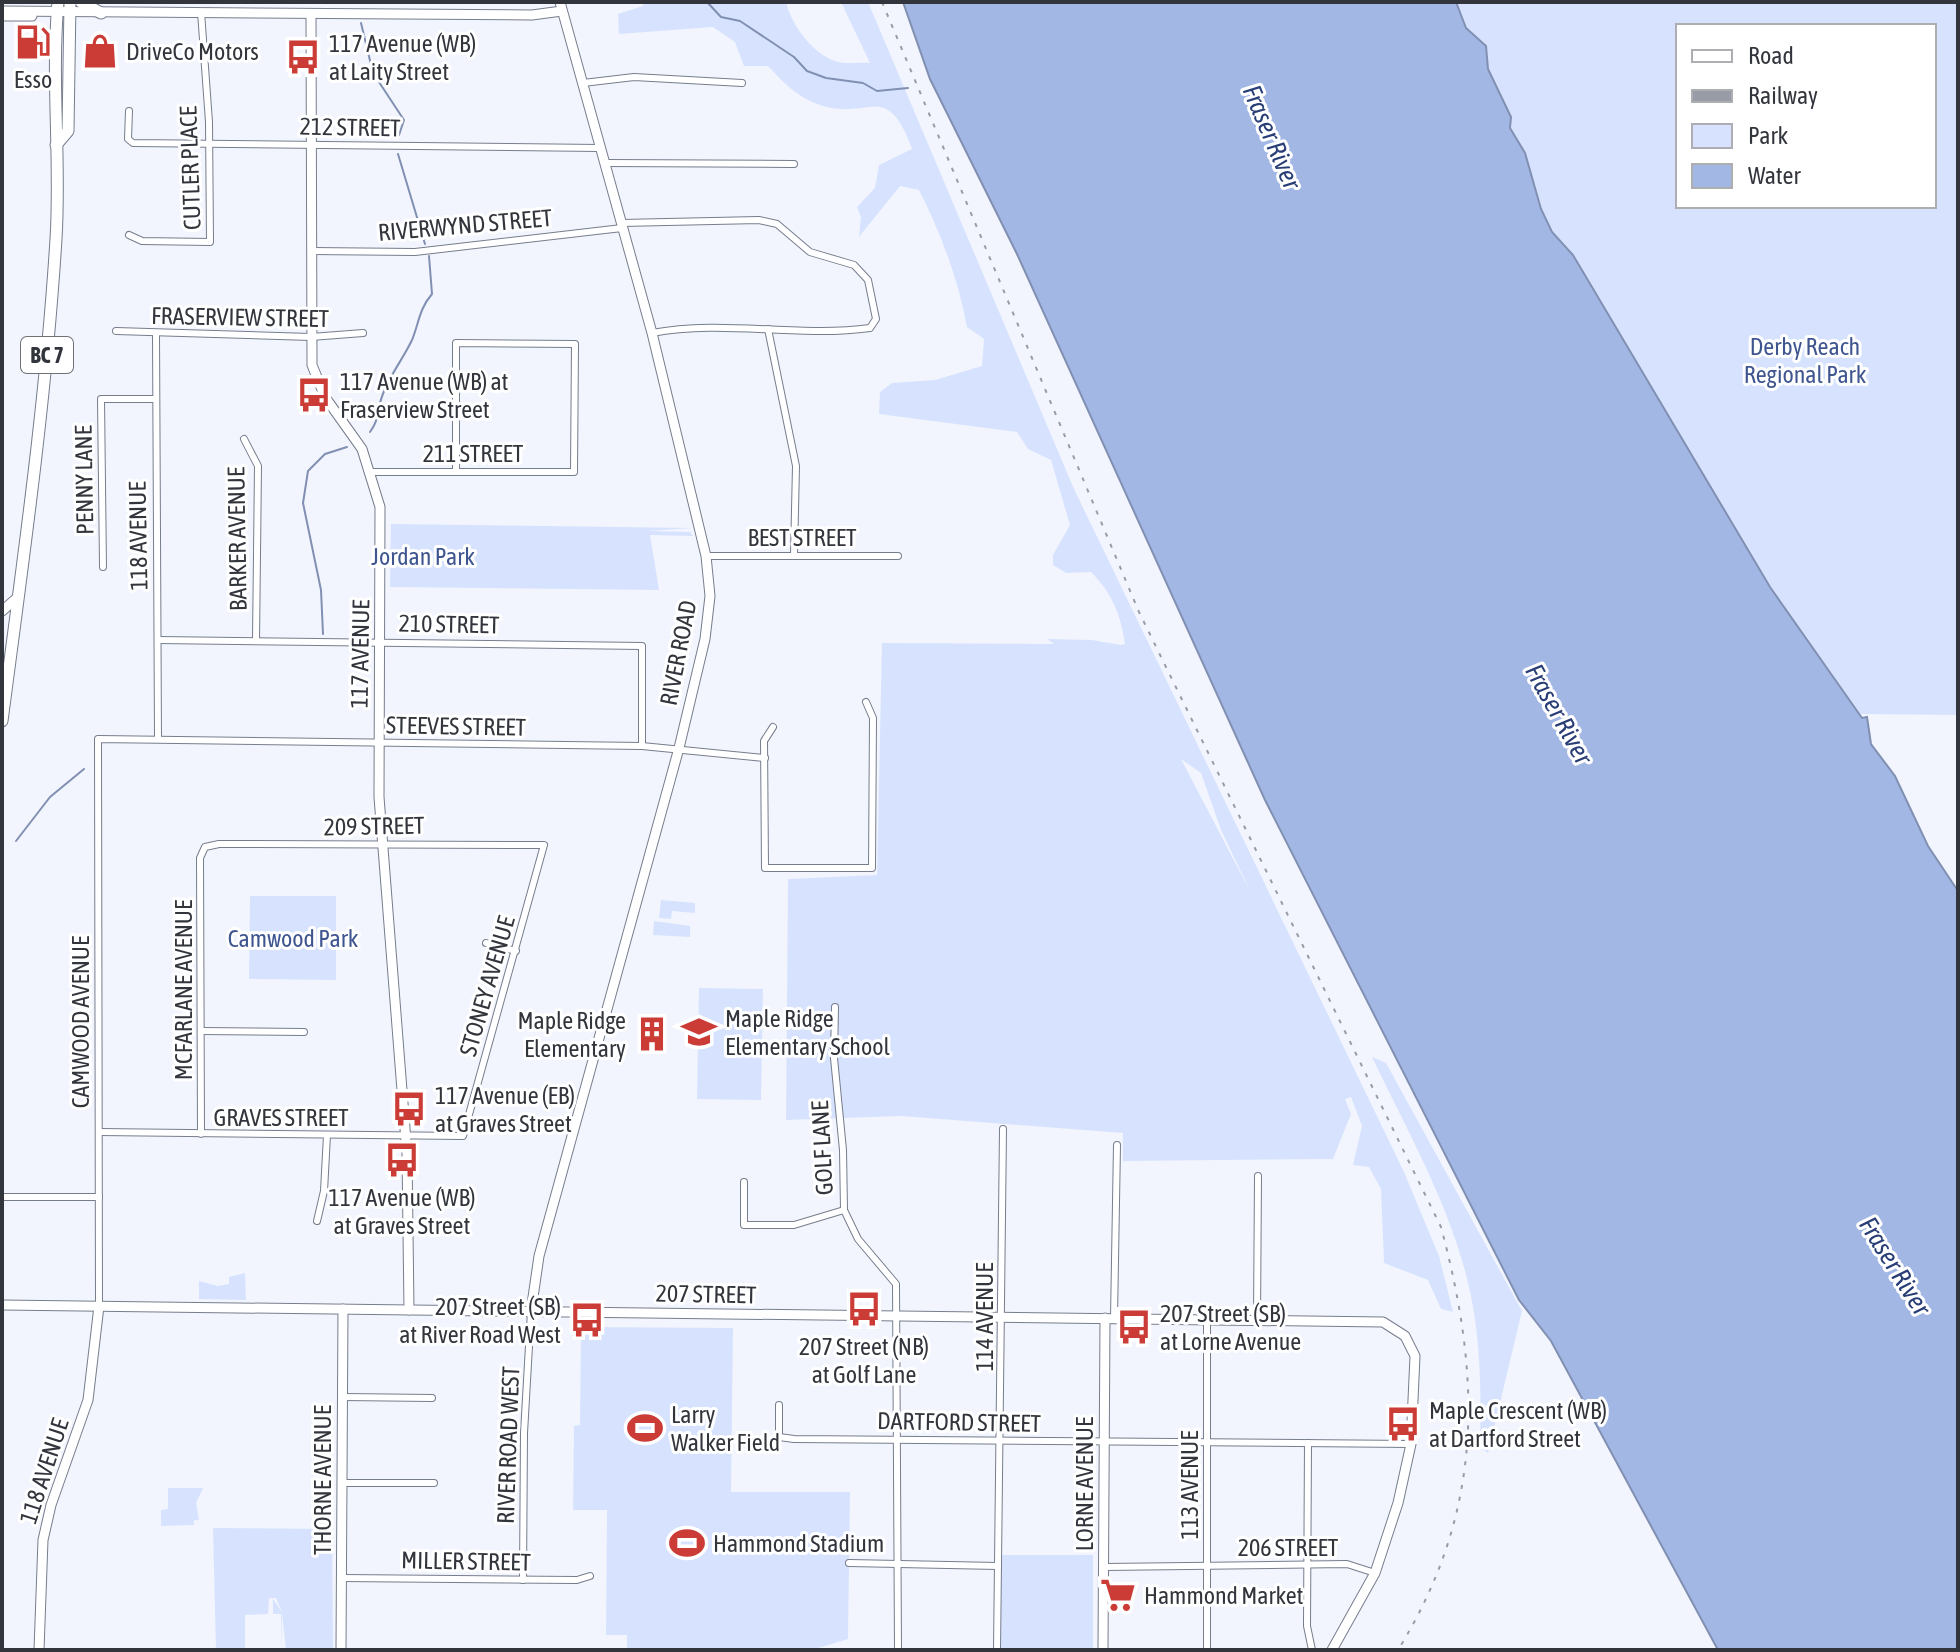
<svg xmlns="http://www.w3.org/2000/svg" width="1960" height="1652" viewBox="0 0 1960 1652" font-family="'Asap Condensed',sans-serif">
  <rect width="100%" height="100%" fill="#f2f5fd"/>
  <g fill="#d7e3fe" fill-rule="evenodd">
    <path d="M644,2H786C791,24 811,51 832,60C842,65 860,62 870,63L841,2H868L1074,489L1404,1172L1439,1256L1453,1312L1441,1309L1428,1280L1384,1263L1381,1189L1369,1167L1353,1165L1362,1126L1351,1097L1345,1099L1351,1114L1333,1159L1123,1161V1133L901,1116L786,1120L788,879L877,875L882,643L1054,644L1047,639L1092,640L1121,645L1125,644C1121,615 1112,593 1091,572L1066,573L1053,565V555L1070,525L1051,460L1028,449L1017,432L879,414L880,392L892,383L935,380L982,366L984,339L967,327C958,278 941,234 919,190L900,186L859,237L861,217L857,207L875,188L879,165L912,149C887,80 870,120 823,106C798,98 785,84 768,66H744L735,42L713,27L619,34L618,14L643,6ZM1181,759L1201,773L1221,830L1251,893Z"/>
    <path d="M1441,2H1958V715L1861,714L1862,718L1809,655L1552,232ZM1678,26H1934V206H1678Z"/>
    <path d="M391,524L692,528L649,531L690,532L693,536L650,535L659,590L390,587Z"/>
    <path d="M250,896H336V980L249,979Z"/>
    <path d="M661,900L695,903V913L672,911L671,919L659,918Z"/>
    <path d="M654,921L690,926V937L653,935Z"/>
    <path d="M699,988L763,989L761,1100L697,1099Z"/>
    <path d="M1372,1057L1386,1063L1522,1311L1488,1453L1480,1447C1481,1402 1481,1358 1474,1313C1460,1222 1411,1139 1372,1057Z"/>
    <path d="M245,1273L246,1300L199,1299V1281L218,1286L229,1284V1277Z"/>
    <path d="M581,1327L733,1328L731,1492H850L848,1639L812,1650H627V1635H606L607,1510H573L574,1426L580,1425Z"/>
    <path d="M168,1488H203L196,1503L199,1520H194V1525L161,1526V1510L168,1509Z"/>
    <path d="M332,1525L333,1648L286,1650L282,1613L281,1650V1614H273V1599L282,1612L276,1598H269L268,1614L245,1615V1650H216L213,1528L331,1529Z"/>
    <rect x="1001" y="1555" width="92" height="95"/>
  </g>
  <path fill="#a3b7e4" stroke="#8190b2" stroke-width="2" d="M903,2H1456L1466,28L1486,46L1488,69L1511,117L1510,128L1525,153L1541,209L1552,232L1573,255L1770,587L1862,718L1867,717L1871,744L1895,776L1928,846L1958,891V1650H1718L1551,1341L1519,1300L1265,800L1017,254L930,79Z"/>
  <g fill="none" stroke-linecap="round" stroke-linejoin="round">
    <g stroke="#8190b2" stroke-width="2">
      <path d="M707,2L721,17L740,21L794,57L807,71L826,78L863,83L877,91L908,88"/>
      <path d="M361,23L373,73L404,120L399,135"/>
      <path d="M398,154L425,244"/>
      <path d="M370,432C378,421 377,415 380,403C386,380 402,361 412,340C419,323 419,309 432,294L429,256"/>
      <path d="M323,634L321,590L303,503L308,471L325,454L347,447"/>
      <path d="M16,841L50,797L84,769"/>
    </g>
    <g stroke="#767d8d" stroke-width="8">
      <g id="street">
        <path d="M583,83L634,77L742,83"/>
        <path d="M129,111L128,139L133,143L600,148"/>
        <path d="M605,163L794,164"/>
        <path d="M621,223L759,220L777,224L810,252L854,265L868,280L876,319L870,328C799,338 723,319 652,333"/>
        <path d="M129,235L142,241L210,242L209,122L201,12"/>
        <path d="M311,251L415,252L622,228"/>
        <path d="M768,329L796,466L794,555"/>
        <path d="M116,331L311,337L363,333"/>
        <path d="M156,334L158,738"/>
        <path d="M244,439L258,466L256,641"/>
        <path d="M372,472H574L575,344L456,343V470"/>
        <path d="M706,556H898"/>
        <path d="M103,567L101,399H156"/>
        <path d="M158,640L642,646V746"/>
        <path d="M773,727L764,741L765,868H872L873,718L866,702"/>
        <path d="M486,943L516,951"/>
        <path d="M835,1007L834,1058L843,1150L844,1210L858,1239L896,1284L898,1650"/>
        <path d="M201,1031L304,1032"/>
        <path d="M99,1132L463,1136L544,845L219,844L205,847L200,858L201,1134"/>
        <path d="M744,1182V1225H794L844,1210"/>
        <path d="M2,1197H99"/>
        <path d="M317,1221L324,1191L327,1135"/>
        <path d="M99,1306L98,739L642,746L765,758"/>
        <path d="M1114,1318L1117,1145"/>
        <path d="M1257,1320L1258,1176"/>
        <path d="M343,1397L432,1398"/>
        <path d="M779,1405V1437L794,1439L1411,1444"/>
        <path d="M1308,1443L1307,1626L1312,1650"/>
        <path d="M342,1483H434"/>
        <path d="M849,1563L998,1566"/>
        <path d="M1104,1567L1347,1564L1375,1573"/>
        <path d="M342,1578L577,1580L590,1576"/>
        <path d="M523,1580L524,1433L531,1311"/>
        <path d="M997,1650L1003,1129"/>
        <path d="M1207,1650V1320"/>
      </g>
    </g>
    <g stroke="#767d8d" stroke-width="11">
      <g id="secondary">
        <path d="M2,11L532,15L562,11"/>
        <path d="M311,14L312,365L325,397L362,449L380,507L379,797L407,1154L409,1310"/>
        <path d="M2,16H32"/>
        <path d="M2,611L18,597"/>
        <path d="M2,1305L1383,1322L1405,1336L1415,1356L1411,1444L1398,1503L1375,1573L1332,1650"/>
        <path d="M531,1311L539,1256L679,748L705,639L710,596L706,556L652,333L560,2"/>
        <path d="M39,1650L43,1540L51,1505L88,1400L99,1306"/>
        <path d="M341,1650L343,1309"/>
        <path d="M1103,1650L1105,1318"/>
      </g>
    </g>
    <g stroke="#767d8d" stroke-width="13">
      <g id="highway">
        <path d="M81,2L101,13"/>
        <path d="M56,145L68,131L70,2"/>
        <path d="M2,721C23,561 46,400 56,239C61,160 51,81 58,2"/>
      </g>
    </g>
    <use href="#street" stroke="#fff" stroke-width="6"/>
    <use href="#secondary" stroke="#fff" stroke-width="9"/>
    <use href="#highway" stroke="#fff" stroke-width="11"/>
    <path stroke="#999ca4" stroke-width="2" stroke-dasharray="4 8" stroke-linecap="butt" d="M882,2L1139,612L1441,1227C1482,1380 1484,1511 1398,1650"/>
  </g>
  <defs>
    <g id="fuel-bare" transform="scale(2.76)"><path d="M-5.5-6h7V0h2V4h1.3V-2.5L3-4.5l.8-.8L6-3V5H2.5V1h-1V6h-7ZM-4.2-4.7v3.2H.2V-4.7Z" fill="#cb3c37" stroke="#fff" stroke-width="2.5" paint-order="stroke"/></g>
    <g id="shop-bare" transform="scale(2.76)"><path d="M-5-2.5h2.3a2.7 3.5 0 0 1 5.4 0H5L5.5 6h-11ZM-1.5-2.5h3a1.5 2.3 0 0 0-3 0Z" fill="#cb3c37" stroke="#fff" stroke-width="2.5" paint-order="stroke"/></g>
    <g id="bus-bare" transform="scale(2.76)"><path d="M-5-6H5V4H4V6H2V4H-2V6H-4V4H-5ZM-3.5-4V0h7V-4ZM-3.5 1.2v1.5H-2V1.2ZM2 1.2v1.5H3.5V1.2Z" fill="#cb3c37" stroke="#fff" stroke-width="2.5" paint-order="stroke"/></g>
    <g id="school-bare" transform="scale(2.76)"><path d="M0-5L7-2L0 1L-7-2ZM-4 1L0 2.5L4 1V4Q0 6-4 4Z" fill="#cb3c37" stroke="#fff" stroke-width="2.5" paint-order="stroke"/></g>
    <g id="building-bare" transform="scale(2.76)"><path d="M-4-6H4V6H1V3H-1V6H-4ZM-2.5-4.3h1.7v1.8h-1.7ZM.8-4.3h1.7v1.8H.8ZM-2.5-1h1.7V.8h-1.7ZM.8-1h1.7V.8H.8Z" fill="#cb3c37" stroke="#fff" stroke-width="2.5" paint-order="stroke"/></g>
    <g id="stadium-bare" transform="scale(2.76)"><path d="M0-5a6.5 5 0 1 0 0 10a6.5 5 0 1 0 0-10ZM-3.5-1.8h7v3.6h-7Z" fill="#cb3c37" stroke="#fff" stroke-width="2.5" paint-order="stroke"/></g>
    <g id="supermarket-bare" transform="scale(2.76)"><path d="M-6-5.5h2.5l.6 2H6L4.5 2H-2.5L-4.4-4H-6ZM-1.5 3.2a1.3 1.3 0 1 0 .1 0ZM3 3.2a1.3 1.3 0 1 0 .1 0Z" fill="#cb3c37" stroke="#fff" stroke-width="2.5" paint-order="stroke"/></g>
  </defs>
  <g fill-rule="evenodd">
    <use href="#fuel-bare" x="33" y="42"/>
    <use href="#shop-bare" x="100" y="51"/>
    <use href="#bus-bare" x="303" y="57"/>
    <use href="#bus-bare" x="314" y="395"/>
    <use href="#school-bare" x="699" y="1032"/>
    <use href="#building-bare" x="652" y="1034"/>
    <use href="#bus-bare" x="409" y="1109"/>
    <use href="#bus-bare" x="402" y="1160"/>
    <use href="#bus-bare" x="864" y="1309"/>
    <use href="#bus-bare" x="587" y="1320"/>
    <use href="#bus-bare" x="1134" y="1327"/>
    <use href="#bus-bare" x="1403" y="1424"/>
    <use href="#stadium-bare" x="645" y="1428"/>
    <use href="#stadium-bare" x="687" y="1543"/>
    <use href="#supermarket-bare" x="1118" y="1595"/>
  </g>
  <g text-anchor="middle" dominant-baseline="central" stroke-width="6" stroke-linejoin="round" paint-order="stroke">
    <rect fill="#fff" stroke="#707276" stroke-width="2" x="21" y="337" width="52" height="36" rx="6"/>
    <g font-size="22" font-weight="bold" fill="#32353c">
      <text x="47" y="355">BC 7</text>
    </g>
    <g font-size="24" fill="#32353c" stroke="#fff" text-anchor="start">
      <text x="329" y="43">117 Avenue (WB)<tspan x="329" dy="28">at Laity Street</tspan></text>
      <text x="126" y="51">DriveCo Motors</text>
      <text x="33" y="79" text-anchor="middle">Esso</text>
      <text x="340" y="381">117 Avenue (WB) at<tspan x="340" dy="28">Fraserview Street</tspan></text>
      <text x="725" y="1018">Maple Ridge<tspan x="725" dy="28">Elementary School</tspan></text>
      <text x="626" y="1020" text-anchor="end">Maple Ridge<tspan x="626" dy="28">Elementary</tspan></text>
      <text x="435" y="1095">117 Avenue (EB)<tspan x="435" dy="28">at Graves Street</tspan></text>
      <text x="402" y="1197" text-anchor="middle">117 Avenue (WB)<tspan x="402" dy="28">at Graves Street</tspan></text>
      <text x="561" y="1306" text-anchor="end">207 Street (SB)<tspan x="561" dy="28">at River Road West</tspan></text>
      <text x="1160" y="1313">207 Street (SB)<tspan x="1160" dy="28">at Lorne Avenue</tspan></text>
      <text x="864" y="1346" text-anchor="middle">207 Street (NB)<tspan x="864" dy="28">at Golf Lane</tspan></text>
      <text x="1429" y="1410">Maple Crescent (WB)<tspan x="1429" dy="28">at Dartford Street</tspan></text>
      <text x="671" y="1414">Larry<tspan x="671" dy="28">Walker Field</tspan></text>
      <text x="713" y="1543">Hammond Stadium</text>
      <text x="1144" y="1595">Hammond Market</text>
    </g>
    <g font-size="24" fill="#32353c" stroke="#fff">
      <text transform="translate(350 127) rotate(1)">212 STREET</text>
      <text transform="translate(190 168) rotate(-92)">CUTLER PLACE</text>
      <text transform="translate(465 225) rotate(-5)">RIVERWYND STREET</text>
      <text transform="translate(240 317) rotate(1)">FRASERVIEW STREET</text>
      <text x="473" y="453">211 STREET</text>
      <text transform="translate(84 480) rotate(-91)">PENNY LANE</text>
      <text transform="translate(138 536) rotate(-91)">118 AVENUE</text>
      <text x="802" y="537">BEST STREET</text>
      <text transform="translate(237 539) rotate(-91)">BARKER AVENUE</text>
      <text transform="translate(449 624) rotate(1)">210 STREET</text>
      <text transform="translate(678 653) rotate(-79)">RIVER ROAD</text>
      <text transform="translate(360 654) rotate(-89)">117 AVENUE</text>
      <text transform="translate(456 726) rotate(1)">STEEVES STREET</text>
      <text transform="translate(374 826) rotate(-1)">209 STREET</text>
      <text transform="translate(487 986) rotate(-74)">STONEY AVENUE</text>
      <text transform="translate(183 990) rotate(-90)">MCFARLANE AVENUE</text>
      <text transform="translate(80 1022) rotate(-90)">CAMWOOD AVENUE</text>
      <text x="281" y="1117">GRAVES STREET</text>
      <text transform="translate(822 1148) rotate(-93)">GOLF LANE</text>
      <text transform="translate(706 1294) rotate(1)">207 STREET</text>
      <text transform="translate(984 1317) rotate(-90)">114 AVENUE</text>
      <text transform="translate(959 1422) rotate(1)">DARTFORD STREET</text>
      <text transform="translate(508 1445) rotate(-88)">RIVER ROAD WEST</text>
      <text transform="translate(44 1471) rotate(-72)">118 AVENUE</text>
      <text transform="translate(322 1480) rotate(-90)">THORNE AVENUE</text>
      <text transform="translate(1084 1484) rotate(-90)">LORNE AVENUE</text>
      <text transform="translate(1189 1485) rotate(-90)">113 AVENUE</text>
      <text x="1288" y="1547">206 STREET</text>
      <text transform="translate(466 1561) rotate(1)">MILLER STREET</text>
    </g>
    <g font-size="24" fill="#3e558f" stroke="#fff">
      <text x="1805" y="346">Derby Reach<tspan x="1805" dy="28">Regional Park</tspan></text>
      <text x="423" y="556">Jordan Park</text>
      <text x="293" y="938">Camwood Park</text>
    </g>
    <g font-size="26" font-style="italic" fill="#293e76" stroke="#fff">
      <text transform="translate(1272 137) rotate(67)">Fraser River</text>
      <text transform="translate(1559 714) rotate(61)">Fraser River</text>
      <text transform="translate(1895 1266) rotate(58)">Fraser River</text>
    </g>
  </g>
  <rect width="1960" height="1652" fill="none" stroke="#32353c" stroke-width="8"/>
  <rect x="1676" y="24" width="260" height="184" fill="#ffffff" stroke="#adaeb1" stroke-width="2"/>
  <rect x="1692" y="50" width="40" height="12" fill="#ffffff" stroke="#adaeb1" stroke-width="2"/>
  <text x="1748" y="64" font-size="24" fill="#32353c">Road</text>
  <rect x="1692" y="90" width="40" height="12" fill="#999ca4" stroke="#adaeb1" stroke-width="2"/>
  <text x="1748" y="104" font-size="24" fill="#32353c">Railway</text>
  <rect x="1692" y="124" width="40" height="24" fill="#d7e3fe" stroke="#adaeb1" stroke-width="2"/>
  <text x="1748" y="144" font-size="24" fill="#32353c">Park</text>
  <rect x="1692" y="164" width="40" height="24" fill="#a3b7e4" stroke="#adaeb1" stroke-width="2"/>
  <text x="1748" y="184" font-size="24" fill="#32353c">Water</text>
</svg>
